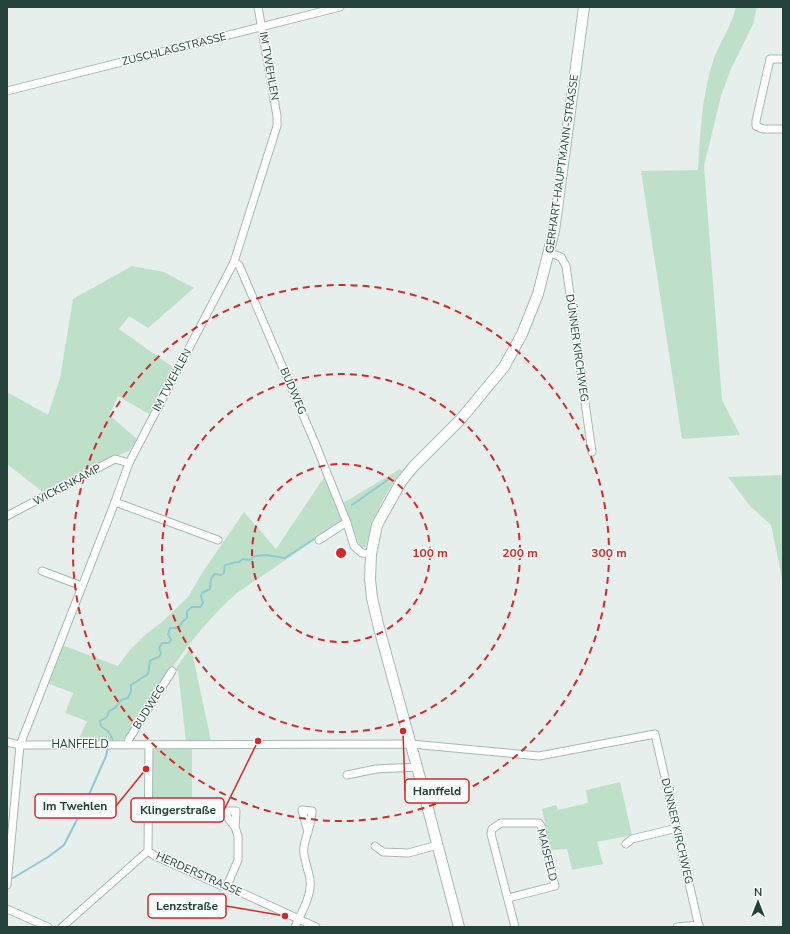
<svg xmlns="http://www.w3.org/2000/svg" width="790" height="934" viewBox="0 0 790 934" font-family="'Nunito Sans',sans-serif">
  <rect width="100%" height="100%" fill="#e6efeb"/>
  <g fill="#bfe0c8">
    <path d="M736,7H757L753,24L731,69L721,96L704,166L722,400L740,435L682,439L641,171L698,170C700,134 702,93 714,58C721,40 732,25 736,7Z"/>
    <path d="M132,266L164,272L194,288L148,328L129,316L119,329L174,368L149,414L118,396L109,415L137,439L129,451L111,458L44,493L7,464V392L48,415L60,378L73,299Z"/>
    <path d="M400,469L402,471C384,494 372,519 366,547H360L343,503Z"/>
    <path d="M783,475V583L771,525L750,506L728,477Z"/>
    <path d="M325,476L340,512L341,522L237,593C190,634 158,689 124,740L78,741L87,721L65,713L73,693L47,683L62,645L118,666L129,651L146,634L162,622L188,597L202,573L244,512L276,549Z"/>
    <path d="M191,647L211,741H186L178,671H174Z"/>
    <path d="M192,746V803H153V751L157,748Z"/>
    <path d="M620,782L632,835L597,842L603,864L572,870L567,849L551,850L542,809L556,805L558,810L588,803L586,790Z"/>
  </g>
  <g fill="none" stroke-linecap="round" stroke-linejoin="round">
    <g stroke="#8ec9d4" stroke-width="2">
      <path d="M352,505L389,479"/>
      <path d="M113,741C112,738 110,734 108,731C103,728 100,727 100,721L107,717L109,711L115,708L121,700L128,698L131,691V685L148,674L150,661L153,659L159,657L161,653L159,648L162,643H169L171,640L168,634L170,628H179L182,622L187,618V611L192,607H200L203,603L201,596L202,593L210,589C211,582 209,579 215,574L221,575L224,573L225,565C231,564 233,562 239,562L243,559L250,560L255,556L266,555L285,558L337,524"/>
      <path d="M13,878L48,857L64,845L84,806L106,756L108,747"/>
    </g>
    <g stroke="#a8b8b2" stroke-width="9">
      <g id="street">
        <path d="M783,59H770L756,121V126L763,129H783"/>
        <path d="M7,91L340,7"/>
        <path d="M550,253L561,257L566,266L592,452"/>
        <path d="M234,262L239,265L315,443L347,523L354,546L362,553L371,554"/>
        <path d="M115,502L218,540"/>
        <path d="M7,516L115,459L129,463"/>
        <path d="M319,540L342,525L347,523"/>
        <path d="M42,571L82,586"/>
        <path d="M7,742L20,745L411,744L539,756L655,734L699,927"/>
        <path d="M128,744L129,739L172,671"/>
        <path d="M347,775L376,769L417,767"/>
        <path d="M626,844L632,839L677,828"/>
        <path d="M375,846L383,852L408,853L438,845"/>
        <path d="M148,851L155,856L222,886H227L316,927"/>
        <path d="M7,885L20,745L115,502L129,463L234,262L277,126V116L258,7"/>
        <path d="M227,886L238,860V836L235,827L236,811H225V814L235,827"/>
        <path d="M508,898L555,886L541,826L539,823H501L492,829L491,834L515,927"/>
        <path d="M7,909L48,927"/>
        <path d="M62,927L148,851L149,744"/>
        <path d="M295,927C301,913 312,896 310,880C309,870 302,857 304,847C306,834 312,824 312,811L302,810L308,832"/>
        <path d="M677,927L699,925"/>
      </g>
    </g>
    <g stroke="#a4bbb3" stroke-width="12">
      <path id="secondary" d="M459,927L417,767L379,628L372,598L370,579L371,554L377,525L401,482L413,467L460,420L504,367L522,334L538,294L554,231L584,7"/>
    </g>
    <use href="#street" stroke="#fff" stroke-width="7"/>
    <use href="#secondary" stroke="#fff" stroke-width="10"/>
  </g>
  <g fill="none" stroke="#d62828" stroke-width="2" stroke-dasharray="7 5">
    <circle cx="341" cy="553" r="89"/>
    <circle cx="341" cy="553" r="179"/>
    <circle cx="341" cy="553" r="268"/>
  </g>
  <g text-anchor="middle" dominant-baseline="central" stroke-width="3" stroke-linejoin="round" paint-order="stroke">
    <g font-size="11" fill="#24423a" stroke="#f7fbf9">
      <text transform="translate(174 49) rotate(-14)">ZUSCHLAGSTRASSE</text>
      <text transform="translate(269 66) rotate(80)">IM TWEHLEN</text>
      <text transform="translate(562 164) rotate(-82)">GERHART-HAUPTMANN-STRASSE</text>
      <text transform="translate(577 348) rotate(82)">DÜNNER KIRCHWEG</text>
      <text transform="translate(172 380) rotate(-62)">IM TWEHLEN</text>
      <text transform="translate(293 391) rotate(67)">BUDWEG</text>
      <text transform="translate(67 485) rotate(-28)">WICKENKAMP</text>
      <text transform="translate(149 707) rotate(-58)">BUDWEG</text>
      <text x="80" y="744">HANFFELD</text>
      <text transform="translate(677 831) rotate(77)">DÜNNER KIRCHWEG</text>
      <text transform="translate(547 855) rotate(76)">MAISFELD</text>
      <text transform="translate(199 874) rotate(24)">HERDERSTRASSE</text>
    </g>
  </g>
  <circle cx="341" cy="553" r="6" fill="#d62828" stroke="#f7fbf9" stroke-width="2"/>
  <g font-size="12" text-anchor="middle" font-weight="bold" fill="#d62828" stroke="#f7fbf9" stroke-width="3" stroke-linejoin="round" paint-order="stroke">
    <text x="430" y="557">100 m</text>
    <text x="520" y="557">200 m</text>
    <text x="609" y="557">300 m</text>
  </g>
  <path fill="none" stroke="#d62828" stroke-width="1.5" d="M403 731L405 791M146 769L116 806M258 741L224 810M285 916L226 906"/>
  <g fill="#d62828" stroke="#f7fbf9" stroke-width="1.5">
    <circle cx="403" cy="731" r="4"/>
    <circle cx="146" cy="769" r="4"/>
    <circle cx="258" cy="741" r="4"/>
    <circle cx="285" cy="916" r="4"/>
  </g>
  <g fill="#f7fbf9" stroke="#d62828" stroke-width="1.5">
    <rect x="405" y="779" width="64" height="24" rx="4"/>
    <rect x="35" y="794" width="81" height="24" rx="4"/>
    <rect x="131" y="798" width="93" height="24" rx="4"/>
    <rect x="148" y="894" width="78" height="24" rx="4"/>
  </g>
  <g font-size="12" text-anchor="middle" font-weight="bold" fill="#24423a">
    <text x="437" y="795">Hanffeld</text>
    <text x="75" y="810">Im Twehlen</text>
    <text x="178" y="814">Klingerstraße</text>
    <text x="187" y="910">Lenzstraße</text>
  </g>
  <rect width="790" height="934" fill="none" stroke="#24423a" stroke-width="16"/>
  <g transform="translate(758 902)" stroke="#f7fbf9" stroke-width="3" paint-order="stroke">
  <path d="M0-3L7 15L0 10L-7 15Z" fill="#24423a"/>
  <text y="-6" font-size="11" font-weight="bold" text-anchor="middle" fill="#24423a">N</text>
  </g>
</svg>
